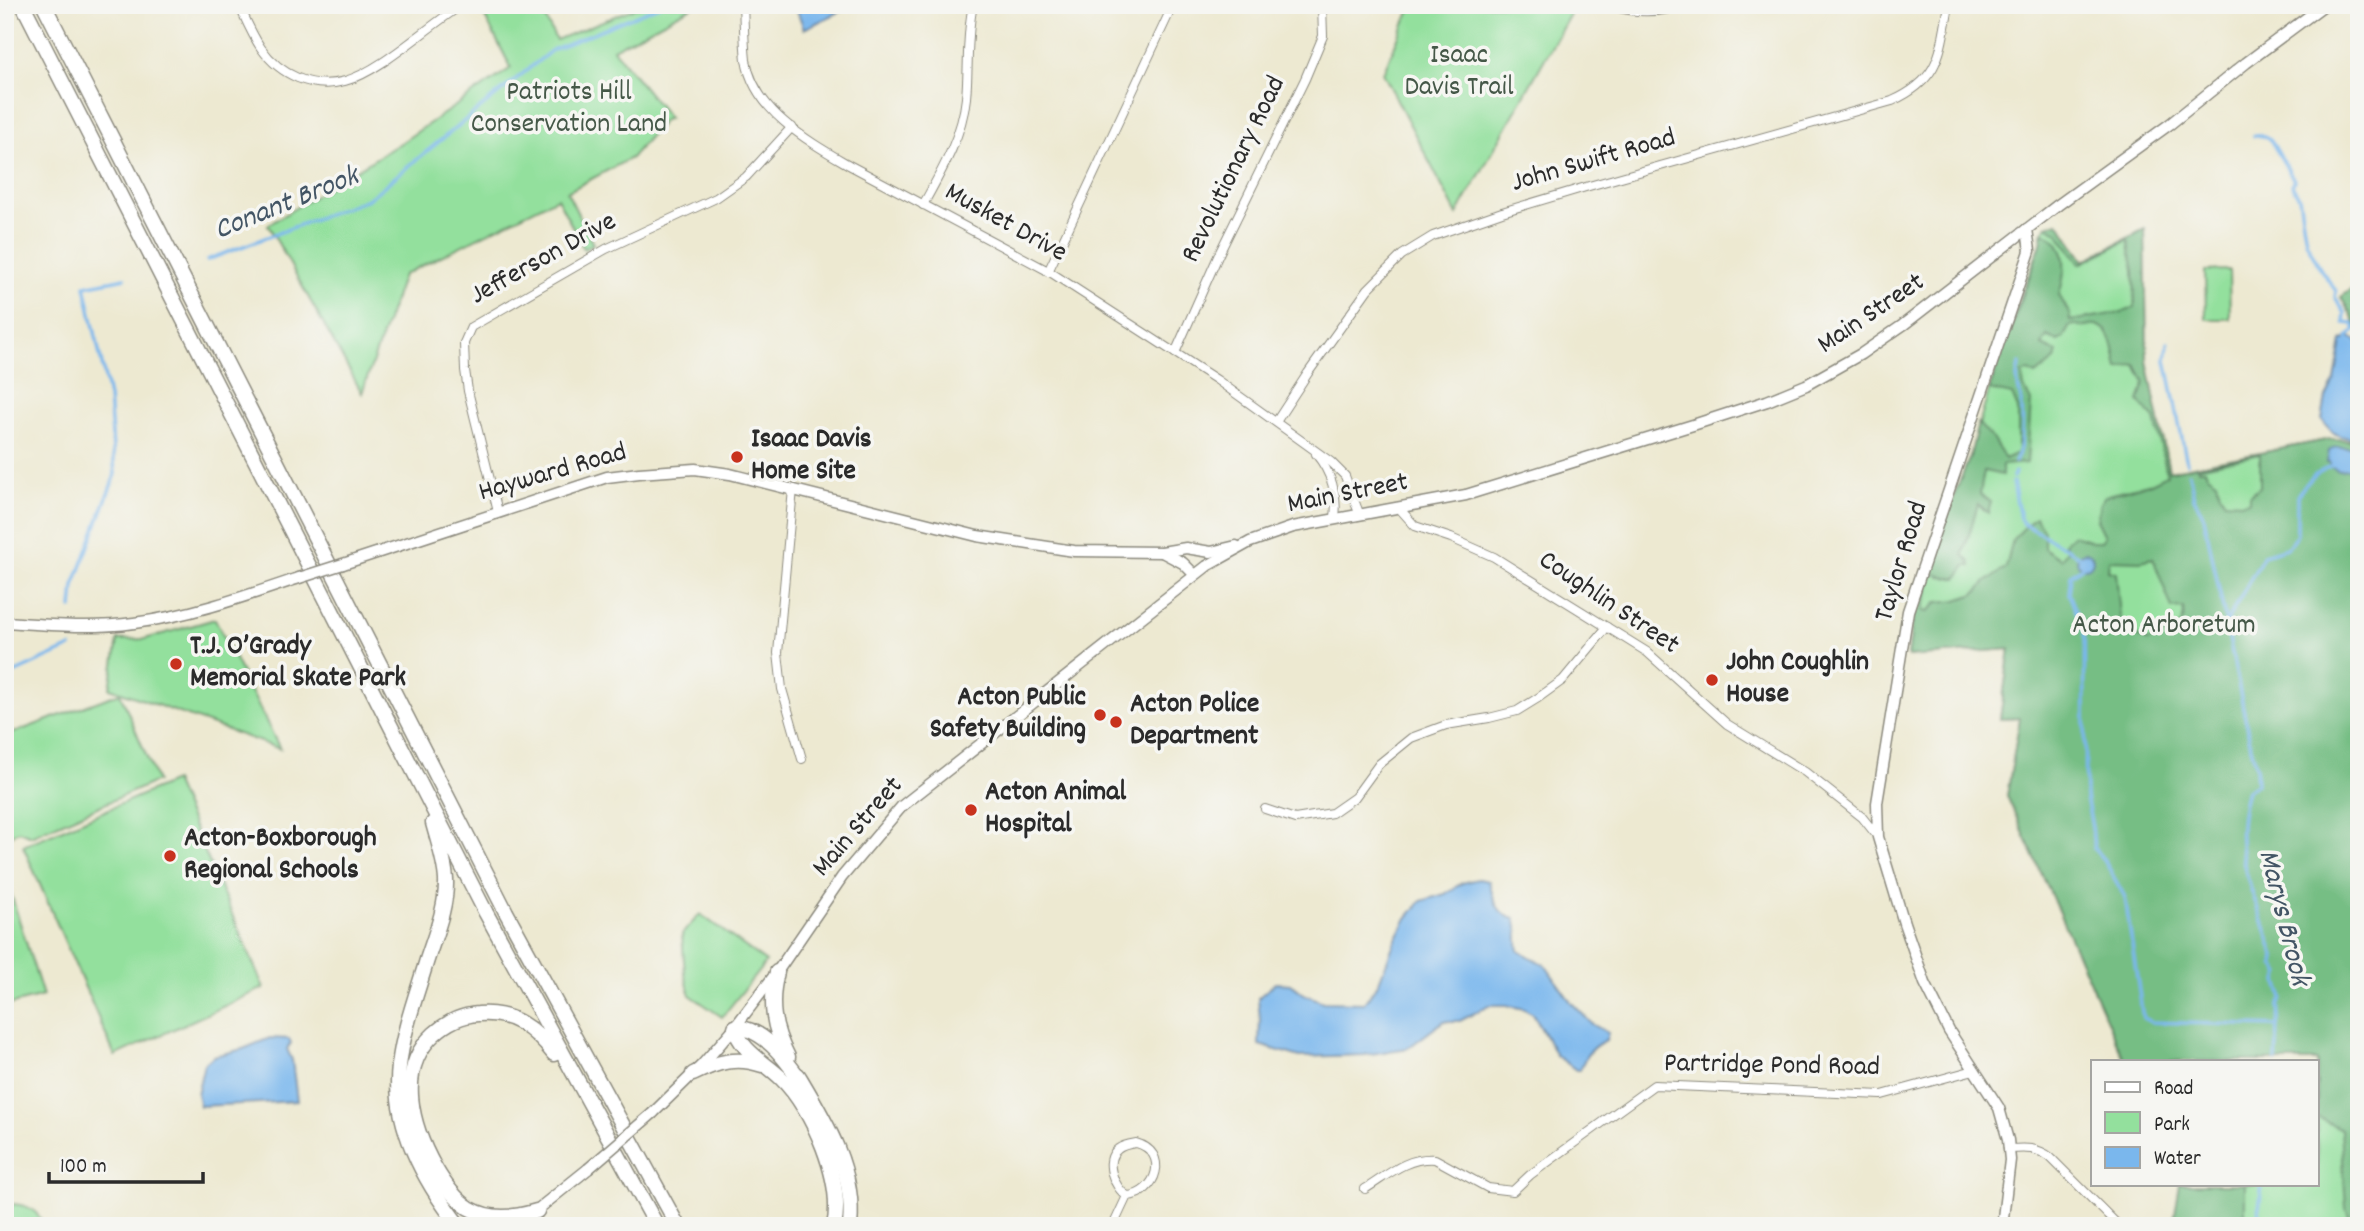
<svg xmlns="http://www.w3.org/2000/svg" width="2364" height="1231" viewBox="0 0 2364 1231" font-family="Dekko,sans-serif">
  <rect width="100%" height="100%" fill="#f6f6f2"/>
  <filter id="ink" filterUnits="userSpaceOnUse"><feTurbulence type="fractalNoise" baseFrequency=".0143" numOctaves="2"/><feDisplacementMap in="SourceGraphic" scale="14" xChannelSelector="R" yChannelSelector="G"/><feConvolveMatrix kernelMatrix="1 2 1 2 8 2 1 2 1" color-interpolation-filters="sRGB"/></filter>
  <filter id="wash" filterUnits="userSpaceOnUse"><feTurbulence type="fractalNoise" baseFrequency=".00686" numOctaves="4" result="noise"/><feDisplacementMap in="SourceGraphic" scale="28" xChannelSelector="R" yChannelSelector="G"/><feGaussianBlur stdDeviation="1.57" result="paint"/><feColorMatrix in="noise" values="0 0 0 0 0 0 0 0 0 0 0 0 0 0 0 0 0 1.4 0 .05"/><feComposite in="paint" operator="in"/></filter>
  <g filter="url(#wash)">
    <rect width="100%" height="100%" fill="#ede9d1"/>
    <g fill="#93e09d" stroke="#5f8664" stroke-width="2">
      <path d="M479,5H539L556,40L642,5H695L613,49L669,118L664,120L631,158L567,192L593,244L584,249L557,198L403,275L362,393L268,225L402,142L511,68Z"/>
      <path d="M1412,5H1575L1457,215L1383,73Z"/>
      <path d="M2058,222L2084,261L2145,229L2147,361L2169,471L2331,439L2359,441V1226H2223V1184H2317V1061L2042,791L2007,796L2020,718L2000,719L2010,649L1908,657L1913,617L1955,493L1970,457L1989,390L2024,287L2041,244L2043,232L2047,226Z"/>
      <path d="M2229,270L2230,319H2206L2205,271Z"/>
      <path d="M215,619L280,749L110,688L118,640L145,639Z"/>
      <path d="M120,693L157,781L31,836L19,831C5,836 10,838 5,848V736Z"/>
      <path d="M174,781L264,988L115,1056L23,846Z"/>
      <path d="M5,875L43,996L5,1006Z"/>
      <path d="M700,914L766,962L722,1017L690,995L685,974L682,934Z"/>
      <path d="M13,1204C29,1205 38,1211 44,1226H5V1207Z"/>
    </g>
    <g fill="#76be84" stroke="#507458" stroke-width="2" fill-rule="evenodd">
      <path d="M2058,222L2084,261L2145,229L2147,361L2169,471L2331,439L2359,441V449L2357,447L2331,462L2345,468H2359V1226H2352L2346,1208L2341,1129L2317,1117V1061H2125L2007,796L2020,718L2000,719L2010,649L1908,657L1913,617L1955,493L1970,457L1978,423L1991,437L2005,459L2018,453V409L2012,395L1989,390L2041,244L2043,232C2070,243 2066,273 2059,295L2069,313L2070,321L2123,312L2135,307L2134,271L2128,240L2080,264L2057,232L2047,226ZM2074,325C2083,329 2088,324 2096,325C2113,328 2115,355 2118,369L2136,365L2145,382L2139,402L2155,419L2167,475L2151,483L2105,496L2100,503L2097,520L2105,536L2101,541H2092L2074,535L2064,543L2067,551L2061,559L2044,548V531L2035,517L2013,539L2006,568L1986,582L1975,594L1957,600L1938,602L1928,612L1923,611L1933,573L1946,578H1957L1966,566H1971L1970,562L1963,555L1978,504L1988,513L1991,502L1980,494L1984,471L2002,475V465L2027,463L2031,401L2024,388L2022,374L2028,371L2036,375L2055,360L2057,352L2042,345L2047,336L2058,341L2063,338L2070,326ZM2260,454V487L2249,495V501L2243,502L2225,501L2220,494L2217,481L2208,475L2205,469H2199L2198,467ZM2153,558L2172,609L2183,608C2188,632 2164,634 2147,641L2127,630L2120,616L2116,573L2108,571L2109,560L2141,561Z"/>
      <path d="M2359,284V330L2341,297Z"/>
      <path d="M2180,1184H2245V1226H2173Z"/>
    </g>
    <g fill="#7ab7ed" stroke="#52718c" stroke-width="2">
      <path d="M795,5H854L804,29Z"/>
      <path d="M2351,337L2359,343V432L2357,438C2338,438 2333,435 2322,420L2326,397L2335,380L2342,341Z"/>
      <path d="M2336,447H2351L2359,449V468L2338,470L2330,466V462H2327L2329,451Z"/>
      <circle cx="2085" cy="560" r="8"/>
      <path d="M1479,879L1489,881C1493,897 1496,915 1515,919C1519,928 1517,940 1519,951L1545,965L1571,1002L1592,1024L1608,1033L1606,1040C1591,1047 1586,1054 1580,1070H1576L1556,1055L1533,1014L1524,1009L1506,1005H1489L1460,1021H1444L1408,1048L1364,1055L1300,1057L1259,1045L1260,1019L1258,998L1275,983L1291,984L1304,994L1323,1002L1364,1003L1379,982L1394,943L1407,918L1421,901L1445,894L1462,883Z"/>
      <path d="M270,1038L289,1039L291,1043L287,1049L292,1060L297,1101L200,1106L197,1094L204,1064L214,1056L243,1049Z"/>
    </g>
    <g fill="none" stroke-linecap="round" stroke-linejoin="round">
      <g stroke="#7ab7ed" stroke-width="3.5">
        <path d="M2253,136H2264L2270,139L2294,180L2292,185L2299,197L2306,241L2321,270L2336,291L2335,297L2345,313L2344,323L2353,324L2355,328V331L2348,337L2349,341"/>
        <path d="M207,260L368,199L552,50L661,5"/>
        <path d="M2168,343L2166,360L2187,463"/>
        <path d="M2015,462C2023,448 2023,424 2022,407C2021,391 2013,380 2020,364"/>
        <path d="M2189,473L2194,498L2204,517L2226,623"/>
        <path d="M2013,477L2015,472"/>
        <path d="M2013,482L2020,519L2024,524L2081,557"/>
        <path d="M2082,563V567L2071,575L2069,594L2084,631L2086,797L2092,827L2094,849L2104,860L2125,897L2143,1018L2151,1022L2276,1026"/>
        <path d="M72,608L74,586L115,475L109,397L85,286L125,278"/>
        <path d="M5,677L71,647"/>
        <path d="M2276,1061L2279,1004L2283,998L2278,982L2280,974L2274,965L2275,956C2256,895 2228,858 2247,790L2257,784L2256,766L2251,747L2226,623L2264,555L2287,548L2297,535V495L2314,475L2333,465"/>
        <path d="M2257,1226L2262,1184"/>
      </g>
    </g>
  </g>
  <g filter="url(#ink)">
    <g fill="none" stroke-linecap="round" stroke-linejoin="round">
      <g stroke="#8c8a7e" stroke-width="10">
        <g id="street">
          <path d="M239,5C246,20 252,35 261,48C280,75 312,90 345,81C380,72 429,25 462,5"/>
          <path d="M743,5C744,23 744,42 746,60C754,111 808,141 849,165L1050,272L1217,380L1331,462L1345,476L1359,513"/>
          <path d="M1609,5C1635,14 1660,13 1685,5"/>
          <path d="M923,205C941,172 962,137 966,98C969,67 966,36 973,5"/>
          <path d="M1048,272L1173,5"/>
          <path d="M1175,353L1219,254L1305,79L1323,36L1322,5"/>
          <path d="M1276,422L1308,373L1368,289L1402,255L1433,236L1502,212L1589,186L1892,101C1941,79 1940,53 1949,5"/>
          <path d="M1316,454C1331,472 1338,495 1335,517"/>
          <path d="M793,489L778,653L782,689L802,759"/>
          <path d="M1399,508L1415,526L1451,538L1494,557L1647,652L1727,724L1805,772L1862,817L1878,837"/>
          <path d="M498,512L468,391L465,370L464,343L471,327L606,249L716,198L746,177L792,127"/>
          <path d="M1265,809L1295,819L1332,813L1355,797L1379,764L1411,738L1446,725L1489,718L1517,711L1538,698L1563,680L1607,627"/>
          <path d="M1136,1143C1170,1152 1157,1194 1127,1196C1114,1188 1103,1160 1118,1149C1123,1145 1130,1144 1136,1143Z"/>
          <path d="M2009,1149C2026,1148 2036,1147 2050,1157L2119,1226"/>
          <path d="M1365,1189C1388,1175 1406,1157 1435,1159L1488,1188L1513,1191L1530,1175L1654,1085L1882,1095L1974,1070"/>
          <path d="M1113,1226L1127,1196"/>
        </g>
      </g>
      <g stroke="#8c8a7e" stroke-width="13">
        <g id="secondary">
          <path d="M1162,552L1183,563L1195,575"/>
          <path d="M343,564L607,477L639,473L695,469L730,474L977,536L1074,551L1162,552L1186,548L1211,552L1236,546"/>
          <path d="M5,622C48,625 91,629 134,623C190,616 246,596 299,578"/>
          <path d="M653,1113L702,1065L735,1027L777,972L842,877L902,806L1207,566L1250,542L1293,527L1466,495L1693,425L1767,401L1806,385L1861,354L1903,325L2058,205L2170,124L2246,63L2324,5"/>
          <path d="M517,1226L588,1169"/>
          <path d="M2002,1226L2010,1160L2008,1140L1999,1108L1949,1031L1925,983L1904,923L1878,837L1877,803L1908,611L2030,251L2027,229"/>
        </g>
      </g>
      <g stroke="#8c8a7e" stroke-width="17">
        <g id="highway">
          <path d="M23,5L486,913L657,1226"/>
          <path d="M44,5L506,912L678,1226"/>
          <path d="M433,823C438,842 445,861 446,880C447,908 434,937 426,963C416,996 403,1031 399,1066C392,1125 424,1181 459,1226"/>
          <path d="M777,972C769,1004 773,1028 788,1057"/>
          <path d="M693,1074C717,1062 737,1056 762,1065"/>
          <path d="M798,1075C825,1120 856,1170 850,1226"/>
          <path d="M801,1081C786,1060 764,1028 735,1027C739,1050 766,1063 781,1078C813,1109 844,1182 834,1226"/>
          <path d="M537,1211C514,1218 491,1221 469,1208C455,1199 443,1182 435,1168C412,1127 395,1070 434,1034C446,1023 462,1015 478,1014C512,1011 534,1028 554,1054"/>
        </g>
      </g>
      <use href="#street" stroke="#fff" stroke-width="8"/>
      <use href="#secondary" stroke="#fff" stroke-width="10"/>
      <use href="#highway" stroke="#fff" stroke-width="14"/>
      <g stroke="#8c8a7e" stroke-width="13" stroke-linecap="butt">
        <g id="secondary-bridge">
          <path d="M299,578L343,564"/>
          <path d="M588,1169L653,1113"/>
        </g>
      </g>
      <use href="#secondary-bridge" stroke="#fff" stroke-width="10"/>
    </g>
  </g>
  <g fill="#c8321e" stroke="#f6f6f2" stroke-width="2.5">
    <circle cx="737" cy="457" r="7"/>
    <circle cx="176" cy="664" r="7"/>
    <circle cx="1712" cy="680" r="7"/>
    <circle cx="1100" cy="715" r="7"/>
    <circle cx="1116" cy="722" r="7"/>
    <circle cx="971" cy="810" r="7"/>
    <circle cx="170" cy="856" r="7"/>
  </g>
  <g text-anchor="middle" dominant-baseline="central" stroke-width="7" stroke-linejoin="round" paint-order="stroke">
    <g font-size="28" fill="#455848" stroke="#f6f6f2">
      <text x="1459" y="57">Isaac<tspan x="1459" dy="32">Davis Trail</tspan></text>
      <text x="569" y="94">Patriots Hill<tspan x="569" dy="32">Conservation Land</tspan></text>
      <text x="2164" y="627">Acton Arboretum</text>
    </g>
    <g font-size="28" fill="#2b2b2b" stroke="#f6f6f2">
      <text transform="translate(1594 162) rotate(-16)">John Swift Road</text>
      <text transform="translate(1235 170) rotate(-64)">Revolutionary Road</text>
      <text transform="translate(1005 224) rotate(29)">Musket Drive</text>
      <text transform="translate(544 260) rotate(-29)">Jefferson Drive</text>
      <text transform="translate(1872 315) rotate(-34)">Main Street</text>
      <text transform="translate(553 474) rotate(-16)">Hayward Road</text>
      <text transform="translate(1348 495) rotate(-11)">Main Street</text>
      <text transform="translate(1903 562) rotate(-73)">Taylor Road</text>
      <text transform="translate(1608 604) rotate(34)">Coughlin Street</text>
      <text transform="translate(859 828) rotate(-49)">Main Street</text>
      <text transform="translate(1772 1067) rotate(1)">Partridge Pond Road</text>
    </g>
    <g font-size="28" font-weight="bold" fill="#2b2b2b" stroke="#f6f6f2" text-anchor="start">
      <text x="751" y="441">Isaac Davis<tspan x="751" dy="32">Home Site</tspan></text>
      <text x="190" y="648">T.J. O’Grady<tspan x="190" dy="32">Memorial Skate Park</tspan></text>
      <text x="1726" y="664">John Coughlin<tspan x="1726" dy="32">House</tspan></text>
      <text x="1086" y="699" text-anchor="end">Acton Public<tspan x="1086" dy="32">Safety Building</tspan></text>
      <text x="1130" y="706">Acton Police<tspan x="1130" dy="32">Department</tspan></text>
      <text x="985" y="794">Acton Animal<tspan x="985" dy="32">Hospital</tspan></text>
      <text x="184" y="840">Acton-Boxborough<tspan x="184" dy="32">Regional Schools</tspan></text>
    </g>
    <g font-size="30" font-style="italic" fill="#435565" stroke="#f6f6f2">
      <text transform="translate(287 205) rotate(-22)">Conant Brook</text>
      <text transform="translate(2282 918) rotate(76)">Marys Brook</text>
    </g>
  </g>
  <rect width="2364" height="1231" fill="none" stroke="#f6f6f2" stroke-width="28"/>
  <rect x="2091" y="1060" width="228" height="126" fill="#f6f6f2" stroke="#a5a5a2" stroke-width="2"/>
  <rect x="2105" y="1082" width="35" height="10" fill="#ffffff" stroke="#a5a5a2" stroke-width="2"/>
  <text x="2154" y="1094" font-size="21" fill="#2b2b2b">Road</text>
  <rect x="2105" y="1112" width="35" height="21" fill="#93e09d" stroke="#a5a5a2" stroke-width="2"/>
  <text x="2154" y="1130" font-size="21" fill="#2b2b2b">Park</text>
  <rect x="2105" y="1147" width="35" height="21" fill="#7ab7ed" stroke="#a5a5a2" stroke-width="2"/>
  <text x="2154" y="1164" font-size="21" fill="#2b2b2b">Water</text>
  <path d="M49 1172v10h154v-10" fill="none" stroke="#2b2b2b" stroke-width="3.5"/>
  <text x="60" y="1172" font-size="21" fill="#2b2b2b" stroke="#f6f6f2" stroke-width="5" paint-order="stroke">100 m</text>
</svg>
